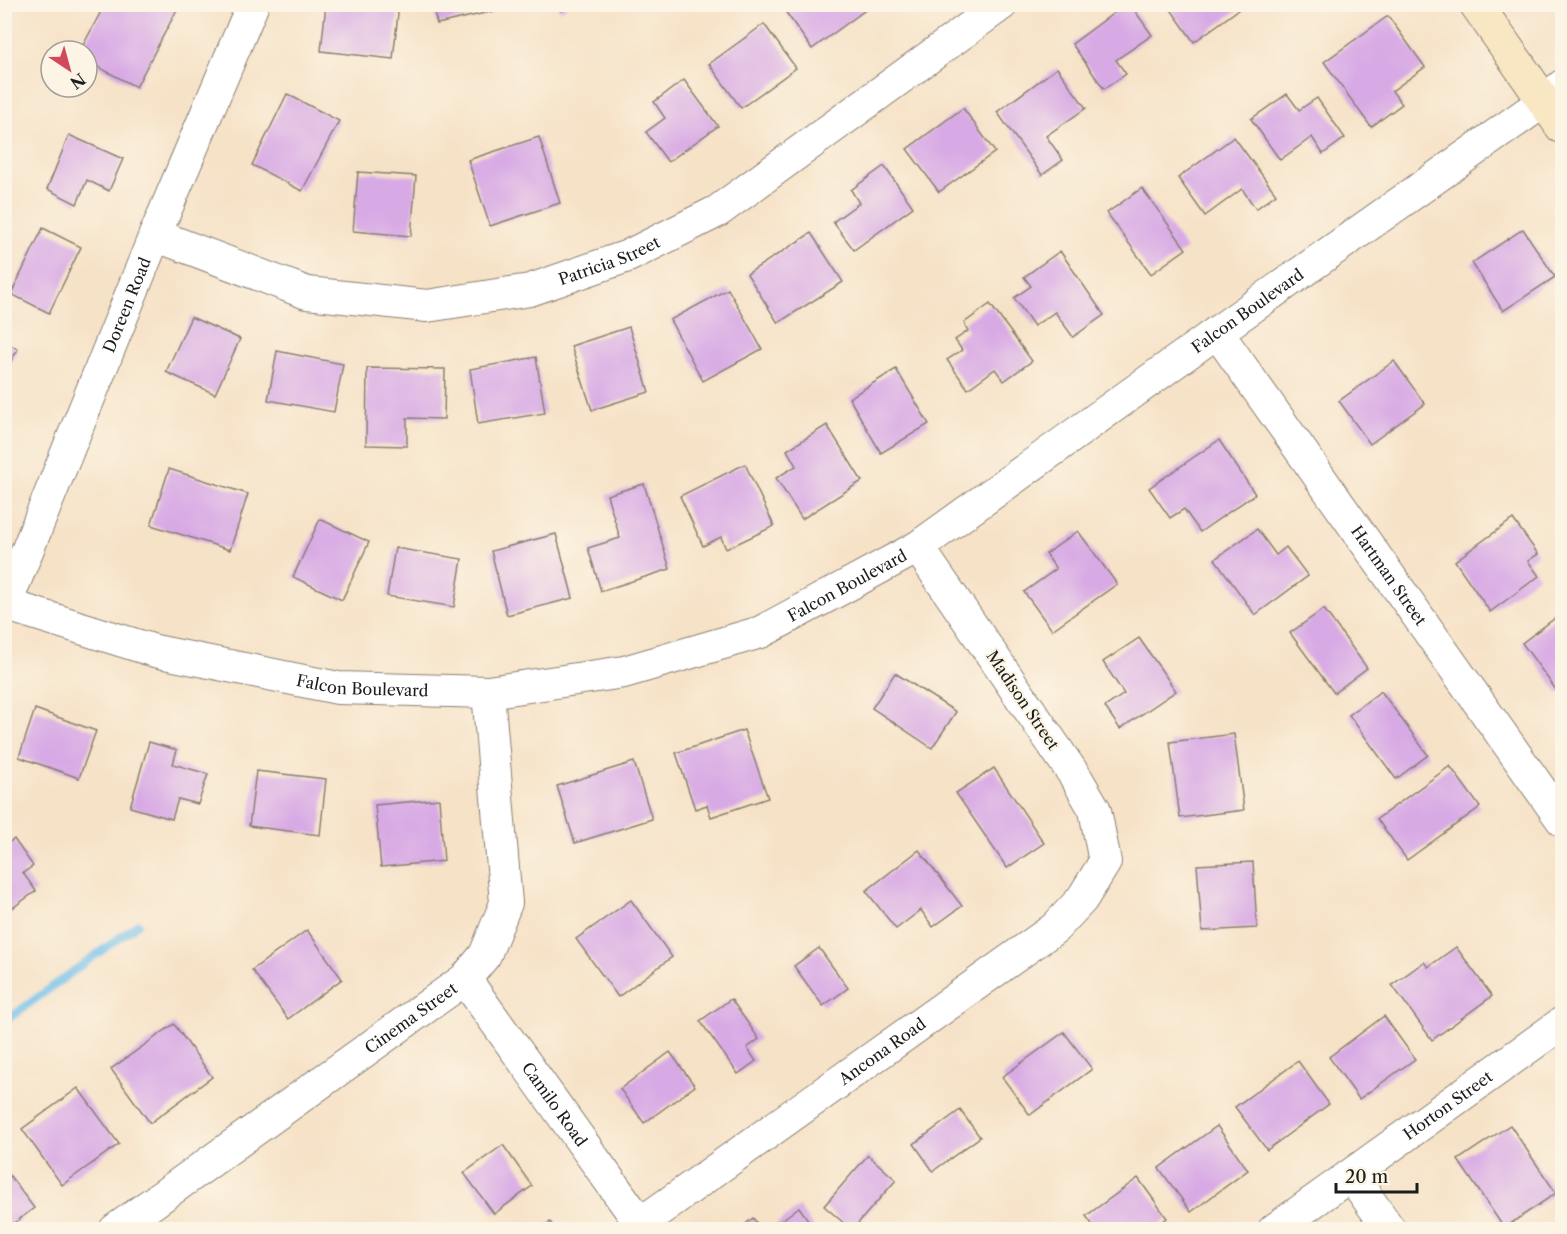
<svg xmlns="http://www.w3.org/2000/svg" width="1567" height="1234" viewBox="0 0 1567 1234" font-family="'Libre Caslon Text',serif">
  <rect width="100%" height="100%" fill="#fcf5e5"/>
  <filter id="ink" filterUnits="userSpaceOnUse"><feTurbulence type="fractalNoise" baseFrequency=".0167" numOctaves="2"/><feDisplacementMap in="SourceGraphic" scale="12" xChannelSelector="R" yChannelSelector="G"/><feConvolveMatrix kernelMatrix="1 2 1 2 8 2 1 2 1" color-interpolation-filters="sRGB"/></filter>
  <filter id="wash" filterUnits="userSpaceOnUse"><feTurbulence type="fractalNoise" baseFrequency=".008" numOctaves="4" result="noise"/><feDisplacementMap in="SourceGraphic" scale="24" xChannelSelector="R" yChannelSelector="G"/><feGaussianBlur stdDeviation="1.35" result="paint"/><feColorMatrix in="noise" values="0 0 0 0 0 0 0 0 0 0 0 0 0 0 0 0 0 1.4 0 .05"/><feComposite in="paint" operator="in"/></filter>
  <g filter="url(#wash)">
    <rect width="100%" height="100%" fill="#f6e2c7"/>
    <g fill="none" stroke-linecap="round" stroke-linejoin="round">
      <path stroke="#71bfeb" stroke-width="8" d="M4,1022L138,924"/>
    </g>
    <g id="blocks">
      <g fill="#d8aae5">
        <path d="M105,4H180L136,87L87,61V51H80Z"/>
        <path d="M326,4H399L393,59L321,51Z"/>
        <path d="M432,4H502L503,9L437,24Z"/>
        <path d="M556,4H569L561,11Z"/>
        <path d="M793,4H866L868,8L812,49L785,11Z"/>
        <path d="M1126,4H1130L1152,35L1116,60L1126,74L1104,89L1072,44Z"/>
        <path d="M1167,4H1246L1194,42Z"/>
        <path d="M1388,16L1425,67L1392,91L1402,104L1371,127L1324,62Z"/>
        <path d="M764,24L796,68L741,108L709,64Z"/>
        <path d="M1057,68L1086,108L1046,136L1063,160L1042,175L997,112Z"/>
        <path d="M684,80L718,126L668,162L646,132L665,118L654,102Z"/>
        <path d="M287,94L339,121L302,191L252,165Z"/>
        <path d="M1287,94L1299,110L1317,98L1345,138L1323,154L1312,137L1280,160L1251,119Z"/>
        <path d="M963,108L995,152L939,192L907,149Z"/>
        <path d="M69,135L123,159L109,191L87,180L77,204L47,189Z"/>
        <path d="M539,137L560,203L490,226L468,160Z"/>
        <path d="M1234,137L1276,194L1256,209L1242,189L1205,216L1178,178Z"/>
        <path d="M884,166L913,207L854,250L833,222L859,203L851,190Z"/>
        <path d="M358,172L416,176L411,236L353,231Z"/>
        <path d="M1142,188L1186,249L1151,274L1107,213Z"/>
        <path d="M43,228L81,247L49,313L11,294Z"/>
        <path d="M1523,229L1555,277L1503,311L1472,263Z"/>
        <path d="M811,233L843,282L778,323L747,274Z"/>
        <path d="M1060,251L1104,315L1073,337L1055,312L1034,326L1014,298L1031,286L1024,277Z"/>
        <path d="M728,289L762,349L703,381L670,320Z"/>
        <path d="M990,304L1032,361L1004,381L995,369L968,389L947,360L962,350L955,340L968,331L964,323Z"/>
        <path d="M191,317L240,339L215,394L166,372Z"/>
        <path d="M629,327L649,392L592,410L571,346Z"/>
        <path d="M4,342L18,349L4,373Z"/>
        <path d="M277,351L343,364L334,412L268,400Z"/>
        <path d="M536,357L545,413L478,424L470,369Z"/>
        <path d="M1394,361L1425,404L1370,444L1339,401Z"/>
        <path d="M367,368L445,369L444,419L407,418V446L366,445Z"/>
        <path d="M896,369L929,424L881,453L849,398Z"/>
        <path d="M827,425L862,481L802,519L776,478L796,466L787,450Z"/>
        <path d="M1219,440L1255,494L1200,532L1184,509L1170,518L1149,488Z"/>
        <path d="M745,464L774,526L726,549L721,537L703,546L680,496Z"/>
        <path d="M169,469L248,494L230,550L151,525Z"/>
        <path d="M644,484L670,569L601,591L588,548L620,538L607,495Z"/>
        <path d="M320,519L369,542L342,600L293,577Z"/>
        <path d="M1513,519L1538,554L1528,561L1539,576L1490,612L1455,561Z"/>
        <path d="M1257,529L1276,555L1286,547L1308,576L1255,615L1215,559Z"/>
        <path d="M1078,531L1117,584L1052,630L1024,592L1056,569L1046,554Z"/>
        <path d="M556,534L573,598L507,615L491,551Z"/>
        <path d="M395,548L462,559L454,607L387,596Z"/>
        <path d="M1324,609L1367,668L1334,693L1290,633Z"/>
        <path d="M1562,613V692L1559,694L1522,643Z"/>
        <path d="M1139,638L1176,691L1120,729L1105,707L1124,694L1103,662Z"/>
        <path d="M895,673L956,712L932,748L872,708Z"/>
        <path d="M1381,691L1428,755L1396,779L1349,715Z"/>
        <path d="M35,709L96,731L79,778L19,757Z"/>
        <path d="M744,730L768,798L711,817L707,805L695,809L676,753Z"/>
        <path d="M1234,734L1244,810L1180,818L1170,742Z"/>
        <path d="M149,742L177,750L173,764L208,774L198,804L178,799L172,819L130,807Z"/>
        <path d="M634,762L652,819L575,843L557,786Z"/>
        <path d="M1450,766L1480,807L1407,860L1377,819Z"/>
        <path d="M994,768L1044,843L1007,868L956,793Z"/>
        <path d="M256,771L326,779L320,835L249,826Z"/>
        <path d="M439,799L444,861L381,867L375,805Z"/>
        <path d="M14,839L33,866L23,873L36,891L4,914V846Z"/>
        <path d="M919,850L962,906L933,927L921,910L896,929L866,891Z"/>
        <path d="M1253,862L1257,928L1202,931L1197,865Z"/>
        <path d="M631,900L672,957L618,997L576,939Z"/>
        <path d="M307,930L342,979L288,1019L252,970Z"/>
        <path d="M1456,947L1492,996L1432,1040L1392,985L1424,962L1428,967Z"/>
        <path d="M819,948L848,988L823,1006L794,966Z"/>
        <path d="M731,999L759,1039L747,1048L756,1061L738,1074L700,1021Z"/>
        <path d="M1384,1016L1415,1059L1359,1099L1329,1057Z"/>
        <path d="M174,1024L212,1077L150,1123L111,1069Z"/>
        <path d="M1064,1032L1092,1069L1030,1115L1002,1077Z"/>
        <path d="M670,1052L695,1086L644,1123L620,1089Z"/>
        <path d="M1298,1061L1329,1104L1267,1150L1235,1107Z"/>
        <path d="M78,1088L119,1144L62,1185L22,1129Z"/>
        <path d="M960,1110L980,1137L933,1171L914,1144Z"/>
        <path d="M1510,1125L1556,1193L1504,1228L1458,1160Z"/>
        <path d="M1217,1126L1248,1170L1191,1212L1159,1168Z"/>
        <path d="M503,1145L532,1186L494,1214L464,1173Z"/>
        <path d="M868,1155L896,1180L852,1230L824,1206Z"/>
        <path d="M4,1168L34,1208L5,1230H4Z"/>
        <path d="M1138,1178L1167,1218L1151,1230H1096L1086,1216Z"/>
        <path d="M799,1207L815,1230H769Z"/>
        <path d="M753,1218L762,1230H738Z"/>
        <path d="M550,1222L556,1230H540Z"/>
      </g>
    </g>
  </g>
  <g filter="url(#ink)">
    <use href="#blocks" fill-opacity="0" stroke="#897f72" stroke-width="1.5"/>
    <g fill="none" stroke-linecap="round" stroke-linejoin="round">
      <g stroke="#897f72" stroke-width="34">
        <g id="minor">
          <path id="s1" d="M155,235L307,293L427,306L530,290L628,256L718,211L1002,4"/>
          <path id="s2" d="M1217,332L1562,820"/>
          <path id="s3" d="M4,604L155,651L338,688L488,692L624,672L761,632L918,547L1217,332L1544,101L1562,86"/>
          <path id="s4" d="M4,608L155,235L253,4"/>
          <path id="s5" d="M465,979L645,1230"/>
          <path d="M1351,1175L1390,1230"/>
          <path id="s6" d="M641,1223L1055,928L1082,899L1105,862L1095,810L1077,779L918,547"/>
          <path id="s7" d="M115,1230L465,979L485,955L506,903L488,692"/>
          <path id="s8" d="M1274,1230L1562,1023"/>
        </g>
      </g>
      <g stroke="#897f72" stroke-width="35">
        <path id="secondary" d="M1476,4L1562,127"/>
      </g>
      <use href="#minor" stroke="#fff" stroke-width="32"/>
      <use href="#secondary" stroke="#f9e7c3" stroke-width="33"/>
    </g>
  </g>
  <g text-anchor="middle" dominant-baseline="central" stroke-width="4.5" stroke-linejoin="round" paint-order="stroke">
    <g font-size="16" fill="#1c1c1c" stroke="#fcf5e5">
      <text stroke="none"><textPath href="#s1" startOffset="472">Patricia Street</textPath></text>
      <text stroke="none"><textPath href="#s4" startOffset="327">Doreen Road</textPath></text>
      <text stroke="none"><textPath href="#s3" startOffset="1359">Falcon Boulevard</textPath></text>
      <text stroke="none"><textPath href="#s2" startOffset="298">Hartman Street</textPath></text>
      <text stroke="none"><textPath href="#s3" startOffset="873">Falcon Boulevard</textPath></text>
      <text stroke="none"><textPath href="#s3" startOffset="369">Falcon Boulevard</textPath></text>
      <text transform="translate(1023 700) rotate(56)">Madison Street</text>
      <text stroke="none"><textPath href="#s7" startOffset="364">Cinema Street</textPath></text>
      <text stroke="none"><textPath href="#s6" startOffset="296">Ancona Road</textPath></text>
      <text stroke="none"><textPath href="#s5" startOffset="154">Camilo Road</textPath></text>
      <text stroke="none"><textPath href="#s8" startOffset="214">Horton Street</textPath></text>
    </g>
  </g>
  <rect width="1567" height="1234" fill="none" stroke="#fcf5e5" stroke-width="24"/>
  <g transform="translate(69 69) rotate(144)"><circle r="28" fill="#fcf5e5" stroke="#a29e95" stroke-width="1.5"/>
  <path d="M0-4.5L10 22L0 15L-10 22Z" fill="#d1495b"/>
  <text y="-9" font-size="16" font-weight="bold" text-anchor="middle" fill="#1c1c1c">N</text>
  </g>
  <path d="M1336 1183v9h81v-9" fill="none" stroke="#1c1c1c" stroke-width="3"/>
  <text x="1345" y="1183" font-size="18" fill="#1c1c1c" stroke="#fcf5e5" stroke-width="4.5" paint-order="stroke">20 m</text>
</svg>
